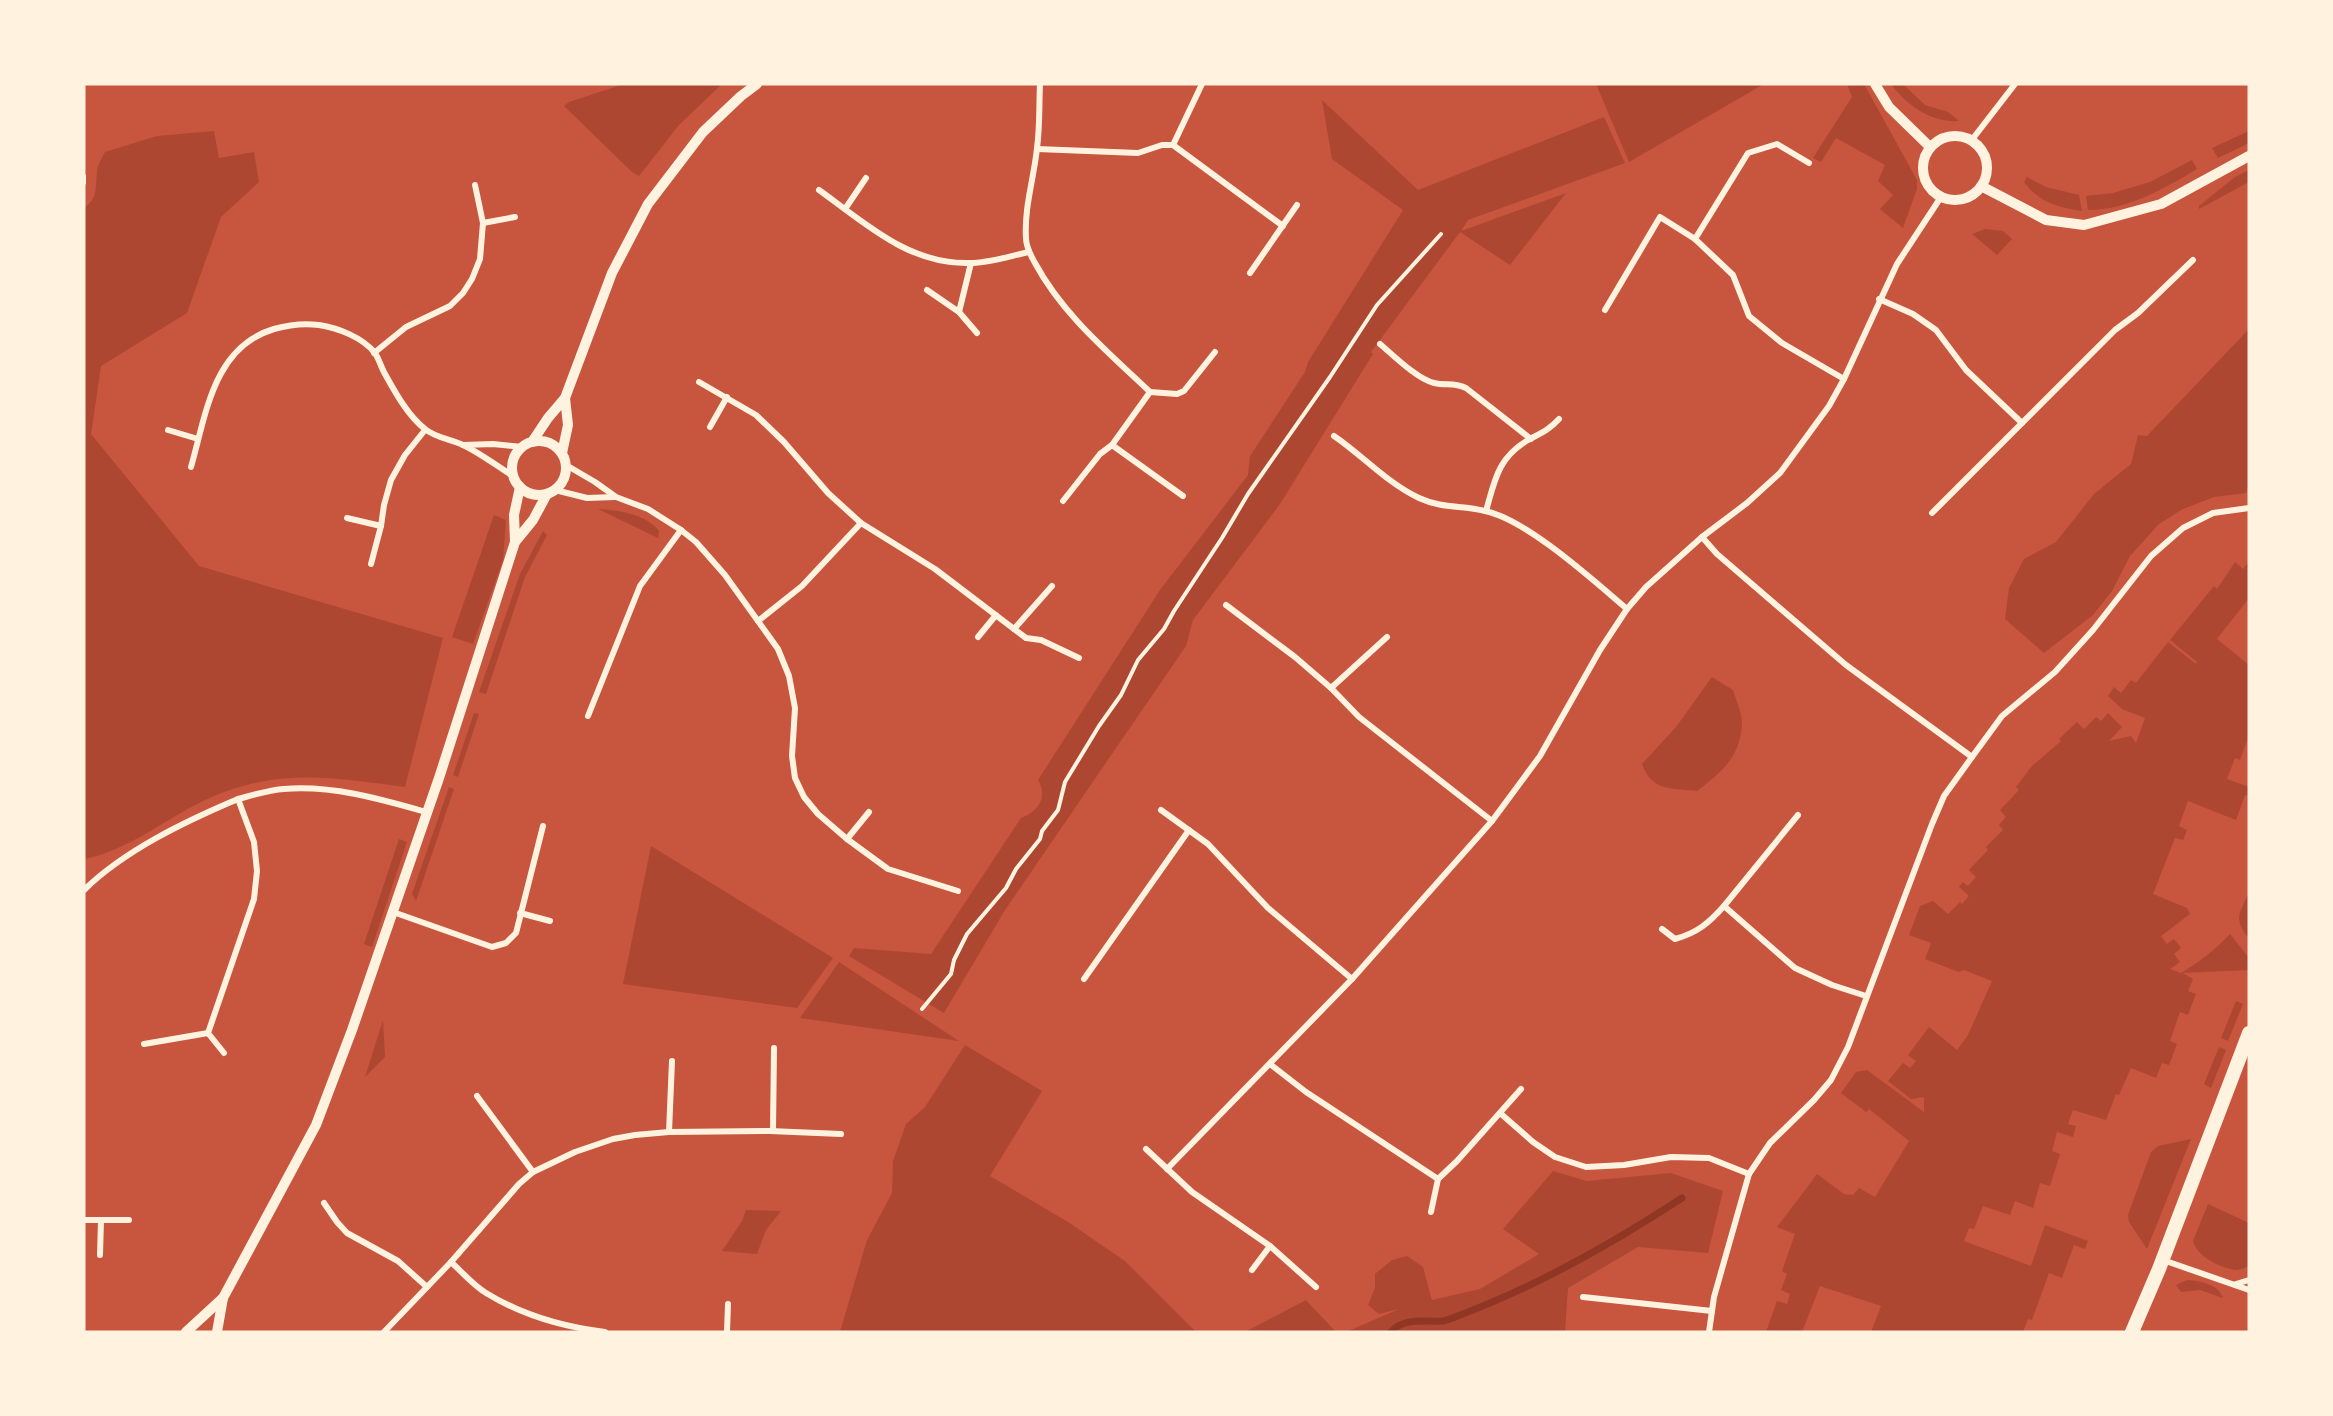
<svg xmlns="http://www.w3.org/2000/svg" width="2333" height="1416" viewBox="0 0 2333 1416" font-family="'Fira Sans Condensed',sans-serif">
  <rect width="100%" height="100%" fill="#c8553d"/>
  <g fill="#ae4732">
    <path d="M624,84H722L679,125L639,176L632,172L564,106L569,102Z"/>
    <path d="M1596,84H1764L1629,162Z"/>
    <path d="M1847,84H1864L1917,180V189L1903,228L1880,209L1893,195L1878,181L1885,165L1836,138L1821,162L1813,158L1852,97Z"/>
    <path d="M1891,84H1903L1925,105L1948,112L1959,121C1932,123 1906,105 1891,84Z"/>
    <path d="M1322,100L1418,190L1604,117L1625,163L1468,220L1461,231L1566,193L1510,265L1460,232L1371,352L1373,354L1280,504L1193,620L1186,646L1005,910L944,1013L849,956L854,948L931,954L1021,818C1039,811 1048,797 1038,780L1160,590L1248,475L1250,456L1305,372L1308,362L1403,210L1332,159Z"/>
    <path d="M214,131L219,158L254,152L259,182L221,217L187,313L101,366L91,434L199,566L443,638L405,787C331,777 275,767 203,801C164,820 127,851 84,859V208C99,197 95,188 97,171C98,164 102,158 105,152L157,136Z"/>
    <path d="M2249,131V143L2218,158L2212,148Z"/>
    <path d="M2192,160L2197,169C2164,189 2127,210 2088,210L2086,196L2113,193L2150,182Z"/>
    <path d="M2249,170V182L2199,209V206L2235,177Z"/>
    <path d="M2027,177L2046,187L2079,195L2082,211C2057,207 2040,203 2024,182Z"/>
    <path d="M1985,229L2003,231L2012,239L1997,255L1972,234Z"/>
    <path d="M2249,329V483L2246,493L2214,497L2183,509L2159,524L2130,556L2112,591L2093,615L2044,653L2005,619L2009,588L2024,559L2056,542L2094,494L2131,464L2138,435L2147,436Z"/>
    <path d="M598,509C617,510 646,514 659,531L658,538Z"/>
    <path d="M494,515L506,520L503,560L473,644L452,637Z"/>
    <path d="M543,531L547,535L525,577L486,694L479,692L520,574Z"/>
    <path d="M2235,562L2243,569L2249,562V598L2217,639L2249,665V735L2240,760L2235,758L2227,779L2249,787V796L2245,795L2236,820L2188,801L2179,826L2187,830L2183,840L2175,838L2153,894L2187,908L2190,914L2161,936L2167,944L2174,939L2181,948L2174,954L2180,962L2170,969L2181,973C2198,963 2215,950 2230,934L2249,958V970L2183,973L2193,979L2188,991L2196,994L2188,1015L2180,1012L2170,1041L2177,1044L2169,1065L2162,1063L2156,1078L2131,1068L2119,1095L2116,1094L2106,1120L2073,1110L2068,1124L2076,1126L2073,1137L2057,1132L2052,1151L2060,1154L2050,1186L2040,1183L2033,1208L2015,1201L2010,1215L1983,1206L1974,1229L1969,1228L1964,1241L2031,1266L2045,1225L2088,1241L2085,1249L2074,1245L2062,1278L2049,1273L2032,1320L2028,1319L2023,1332H1871L1881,1306L1820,1286L1802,1332H1766L1777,1301L1787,1304L1790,1294L1781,1290L1787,1274L1782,1271L1795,1234L1777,1227L1817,1174L1844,1194L1853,1195L1859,1188L1875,1197L1909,1141L1869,1109L1866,1112L1841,1093L1856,1072L1867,1070L1924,1112V1097L1911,1099L1888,1081L1903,1063L1910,1068L1916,1061L1908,1055L1929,1027L1957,1050L1968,1035L1992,981L1964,970L1959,972L1925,959L1931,943L1909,935L1920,906L1933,901L1948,914L1960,902L1962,904L1969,896L1959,887L1963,882L1968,886L1976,877L1969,870L1988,850L1986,847L2003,830L1999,825L2006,817L2000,810L2019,790L2016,787L2032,766L2061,741L2059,739L2077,722L2084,729L2096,717L2101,721L2108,713L2122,727L2109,741L2131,736L2136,743L2145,718L2122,709L2108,696L2114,687L2121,693L2131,680L2136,683L2168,642L2196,664L2197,662L2170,640L2214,586L2217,589Z"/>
    <path d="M1712,677L1733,690C1736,700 1742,713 1742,723C1741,756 1722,772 1697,791C1672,788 1652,792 1642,764L1676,727Z"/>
    <path d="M474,713L479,714L458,777L453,775Z"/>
    <path d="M449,787L454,789L416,901L412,894Z"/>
    <path d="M399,839L407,842L372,947L364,944Z"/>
    <path d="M651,846L833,958L797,1008L623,984Z"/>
    <path d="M2249,892V939C2233,917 2239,916 2249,892Z"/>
    <path d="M839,962L959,1041L800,1018Z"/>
    <path d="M2236,1001L2243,1004L2228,1041L2221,1038Z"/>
    <path d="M383,1020L385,1057L365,1077Z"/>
    <path d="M965,1045L1042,1091L990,1176L1068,1222L1125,1261L1196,1332H840L867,1240L892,1193L893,1161L906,1124L925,1107Z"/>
    <path d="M2219,1047L2226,1050L2211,1088L2204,1084Z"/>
    <path d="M2191,1139L2147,1249L2129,1222L2128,1215L2151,1152L2158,1146Z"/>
    <path d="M1553,1171L1587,1181L1671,1173L1723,1191L1708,1253L1638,1247L1568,1288L1565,1332H1346L1399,1309L1379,1314L1368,1305L1375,1288V1274L1392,1260L1407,1256L1423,1267L1432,1300L1480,1289L1539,1254L1503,1229Z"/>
    <path d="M2208,1204L2249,1223V1266C2245,1268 2239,1270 2235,1270C2221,1268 2196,1256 2193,1241Z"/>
    <path d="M746,1210L781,1211L766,1230L757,1254L722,1251L742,1221Z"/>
    <path d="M2187,1280C2200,1281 2219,1284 2223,1298L2200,1290L2181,1292L2176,1285Z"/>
    <path d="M1306,1300L1336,1332H1245Z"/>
  </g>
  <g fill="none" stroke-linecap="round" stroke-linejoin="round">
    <path stroke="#8f3625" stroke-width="7" d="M1391,1332C1403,1317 1426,1322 1443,1321C1453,1319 1464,1313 1473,1310C1547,1281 1616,1241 1682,1198"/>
    <g stroke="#fff3e0" stroke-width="4">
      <path d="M84,176V183"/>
      <path d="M922,1009L951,974L954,960L967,934L1006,888L1016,869L1040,839L1042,831L1058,810L1065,782L1099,726L1121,695L1138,660L1164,629L1174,611L1222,538L1248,494L1330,377L1377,305L1441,234"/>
    </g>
    <g stroke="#fff3e0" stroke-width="6">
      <path d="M1040,84C1039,105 1040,127 1037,148C1034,178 1024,208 1026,238C1026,247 1031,256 1035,263C1063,315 1108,352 1150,392L1112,445L1100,454L1063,501"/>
      <path d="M1971,141L2015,84"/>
      <path d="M1173,145L1202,84"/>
      <path d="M1037,149L1138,153L1162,145H1173L1283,226"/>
      <path d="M1809,163L1777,144L1748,153L1695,239L1733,275L1749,316L1782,343L1844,379"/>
      <path d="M819,190C865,223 909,265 970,263C989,263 1010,256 1029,252"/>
      <path d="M845,209L866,178"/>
      <path d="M483,223L515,217"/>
      <path d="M971,263L959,312L977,333"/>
      <path d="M1250,273L1297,205"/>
      <path d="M927,290L959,312"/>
      <path d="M1879,299L1913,314L1936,330L1966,370L2022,423"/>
      <path d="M1605,310L1660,217L1695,239"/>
      <path d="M1380,344C1393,355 1417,379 1434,383C1446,386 1453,382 1466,388L1531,439"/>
      <path d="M374,353L406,327L450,306L463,293L472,279L480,259L483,223L475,185"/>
      <path d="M699,382L756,415L784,442L828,493L861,523L935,569L1026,638L1041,640L1079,658"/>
      <path d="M1150,392L1177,394L1184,391L1215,352"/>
      <path d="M710,427L727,397"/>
      <path d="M168,430L198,439"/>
      <path d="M1334,436C1362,455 1387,483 1419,498C1443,509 1461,505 1485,511C1526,519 1594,581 1627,609"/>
      <path d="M463,445L493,444L522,447"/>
      <path d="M1112,445L1183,496"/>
      <path d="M566,465L595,482L616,497L648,509L681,530L696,542L725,575L778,649L789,676L795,708L792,756L795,778L804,797L818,814L847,839L888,869L958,891"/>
      <path d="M191,467C206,415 213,347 274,329C288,325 304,323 319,325C338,328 362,337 375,353C379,359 381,367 385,374C395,392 408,416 425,429C436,438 450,439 463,445C480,453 497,466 513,476"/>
      <path d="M555,490L587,498L615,497"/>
      <path d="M1486,511C1495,479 1498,458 1528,440C1541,433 1549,430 1559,419"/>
      <path d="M1932,513L2115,330L2138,313L2193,260"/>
      <path d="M347,518L381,526"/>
      <path d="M1702,537L1717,554L1846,665L1972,757"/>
      <path d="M371,564L381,526L384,505L391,480L405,455L425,430"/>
      <path d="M1226,605L1295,657L1331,688L1359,717L1492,821"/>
      <path d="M758,621L802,586L861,523"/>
      <path d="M1014,629L1052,586"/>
      <path d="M978,637L996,615"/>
      <path d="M1331,688L1387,637"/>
      <path d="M588,716L640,586L681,530"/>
      <path d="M1161,810L1208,844L1268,908L1352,979"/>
      <path d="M1798,815L1724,906L1795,968L1832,985L1866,996"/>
      <path d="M847,839L869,812"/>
      <path d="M84,890C125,850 186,821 238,799"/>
      <path d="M393,912L492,947L506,943L516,933L543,826"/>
      <path d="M520,913L550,921"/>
      <path d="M1662,929L1675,939C1697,933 1709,923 1724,906"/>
      <path d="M1084,979L1189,830"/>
      <path d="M144,1044L208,1033"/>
      <path d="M224,1053L208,1033L254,899L257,871L254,842L238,799C253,795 269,790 284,789C332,785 380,799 426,812"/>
      <path d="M1270,1064L1306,1092L1438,1179L1457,1161L1521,1089"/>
      <path d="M477,1096L533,1172"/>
      <path d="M1500,1113L1533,1142L1555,1157L1586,1167L1624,1165L1671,1157L1709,1158L1749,1174"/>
      <path d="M773,1131L774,1048"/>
      <path d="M669,1132L672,1061"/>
      <path d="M1146,1149L1192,1192L1270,1246L1316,1287"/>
      <path d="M1167,1169L1352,979L1492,821L1540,756L1600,650L1627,609L1646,587L1702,537L1747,503L1780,473L1829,406L1844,379L1897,264L1941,197"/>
      <path d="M324,1203L337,1222L347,1233L398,1261L427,1287"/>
      <path d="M1431,1212L1438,1179"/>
      <path d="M84,1220H101L100,1255"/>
      <path d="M101,1220H129"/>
      <path d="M2163,1260L2249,1290"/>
      <path d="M451,1262L519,1184L533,1172L575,1152L613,1139L635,1135L669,1132L770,1131L841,1134"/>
      <path d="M1252,1270L1270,1246"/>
      <path d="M2236,1284L2249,1280"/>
      <path d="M1583,1297L1712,1311"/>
      <path d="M384,1332L451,1262C462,1272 473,1285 486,1293C522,1315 563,1327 605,1332"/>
      <path d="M727,1332L728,1304"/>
      <path d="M1709,1332L1714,1297L1749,1174L1770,1143L1814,1100L1831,1080L1848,1047L1932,824L1944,796L1972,757L2002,716L2055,672L2093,630L2151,556L2183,528L2213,513L2249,508"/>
    </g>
    <g stroke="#fff3e0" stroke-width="10">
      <path d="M1875,84L1889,107L1930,147"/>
      <circle cx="1955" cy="168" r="32"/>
      <path d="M1981,186L2046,220L2084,225L2161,204L2249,156"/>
      <circle cx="539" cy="468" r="27"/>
      <path d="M532,442L548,418L565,398L612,273L648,204L703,132L741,96L757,84"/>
      <path d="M562,453L568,425L565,398"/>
      <path d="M515,542L514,515L520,487"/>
      <path d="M186,1332L223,1298"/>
      <path d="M217,1332L223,1298L316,1125L352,1030L439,778L515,542L533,520L547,494"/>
    </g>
    <path stroke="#fff3e0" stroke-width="14" d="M2132,1332L2159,1269L2249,1033"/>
  </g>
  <rect width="2333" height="1416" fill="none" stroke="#fff3e0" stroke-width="171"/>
</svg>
